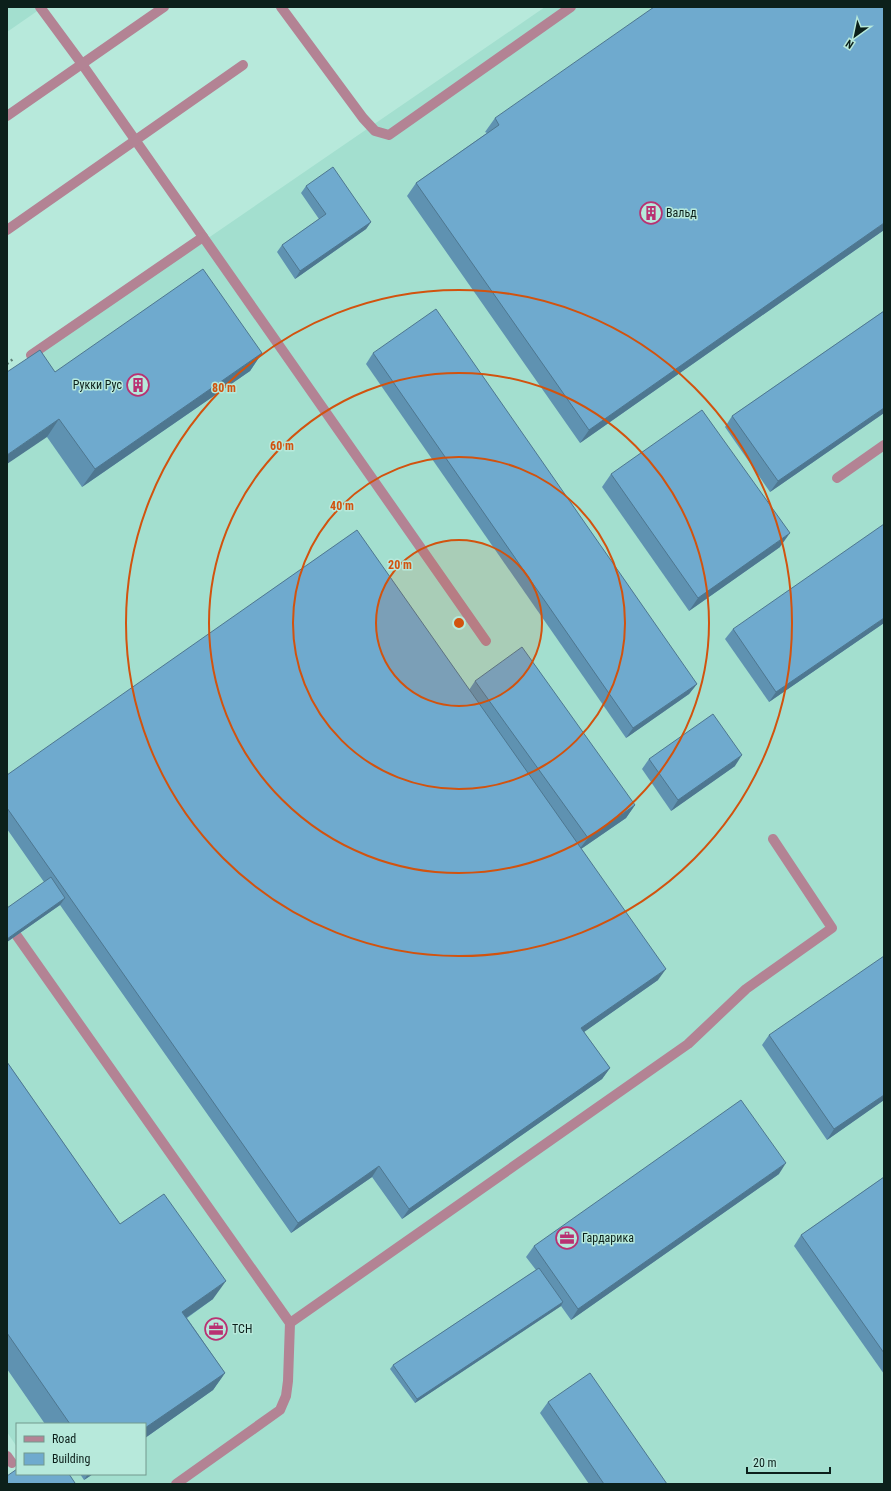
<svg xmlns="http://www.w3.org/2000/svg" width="891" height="1491" viewBox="0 0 891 1491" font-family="'Roboto Condensed',sans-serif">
  <rect width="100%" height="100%" fill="#b7e9db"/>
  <g fill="#a3dfcf">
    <path d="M7,7H43L7,32Z"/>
    <path d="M545,7H884V1484H42L35,1474H145V1424H17V1447L7,1432V376Z"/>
  </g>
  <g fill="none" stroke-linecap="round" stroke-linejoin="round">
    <path stroke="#5e8077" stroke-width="2.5" stroke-dasharray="2 3" stroke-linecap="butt" d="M7,364L13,359"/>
    <g stroke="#b38394" stroke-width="10">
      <path d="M40,7L82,64L486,641"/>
      <path d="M281,7L363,118L375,131L389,135L571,7"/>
      <path d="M7,230L243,65"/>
      <path d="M31,355L203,237"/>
      <path d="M837,478L884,445"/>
      <path d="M17,936L290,1323L288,1381L286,1396L280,1410L176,1484"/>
      <path d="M290,1323L688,1044L746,989L832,928L773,839"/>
      <path d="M7,1456L12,1463"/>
    </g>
    <path stroke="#b38394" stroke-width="10" d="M7,116L164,7"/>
  </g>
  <g fill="#5f92b1">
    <path d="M495,118L884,230L580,443L407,196L416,183L487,133L485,132Z"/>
    <path d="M306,186L371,222L366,229L295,279L277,252L282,245L319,219L301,193Z"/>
    <path d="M884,311V413L770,492L725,427L732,416Z"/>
    <path d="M262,353L250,371L82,487L47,437L55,372Z"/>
    <path d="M373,353L697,684L689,694L626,738L366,364Z"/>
    <path d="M611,474L780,547L689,611L602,487Z"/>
    <path d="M884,623L769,702L725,639L733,629Z"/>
    <path d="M475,681L635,805L626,818L581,849L658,980L584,1032L610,1068L602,1079L402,1219L372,1177L291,1233L60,905L7,942L44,882L7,829V775L469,690Z"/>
    <path d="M649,759L735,766L671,811L642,769Z"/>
    <path d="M769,1035L884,1100L827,1140L762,1045Z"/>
    <path d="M7,1062L120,1224L213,1299L187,1318L225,1373L213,1390L145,1438V1424H45L7,1369Z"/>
    <path d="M779,1174L571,1320L561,1306L415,1403L390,1369L393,1365L536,1270L526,1257L534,1246Z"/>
    <path d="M884,1177V1374L794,1246L801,1235Z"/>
    <path d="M548,1402L667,1484H589L540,1413Z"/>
    <path d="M80,1474H93L84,1480Z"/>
  </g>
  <g fill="#4e7790">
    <path d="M371,222L366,229L295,279L300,271Z"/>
    <path d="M884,223V230L580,443L589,430Z"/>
    <path d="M262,353L250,371L82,487L95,469Z"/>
    <path d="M884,408V413L770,492L778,481Z"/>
    <path d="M59,419L47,437L7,464V455Z"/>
    <path d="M790,533L780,547L689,611L698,598Z"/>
    <path d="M884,618V623L769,702L776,692Z"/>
    <path d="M697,684L689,694L626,738L633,728Z"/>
    <path d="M742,755L735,766L671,811L678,800Z"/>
    <path d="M635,805L626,818L578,851L588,838Z"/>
    <path d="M65,898L60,905L7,942V939Z"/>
    <path d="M666,969L658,980L574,1039L581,1028Z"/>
    <path d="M610,1068L602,1079L402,1219L409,1209Z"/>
    <path d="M884,1095V1100L827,1140L834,1129Z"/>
    <path d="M786,1163L779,1174L571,1320L578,1309Z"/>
    <path d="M379,1166L372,1177L291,1233L298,1223Z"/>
    <path d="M226,1281L213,1299L170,1329L182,1312Z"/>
    <path d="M563,1302L561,1306L415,1403L417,1399Z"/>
    <path d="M225,1373L213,1390L145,1438V1428Z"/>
    <path d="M88,1474H93L84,1480Z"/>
  </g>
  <g fill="#6faace" stroke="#4e7790">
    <path d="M654,7H884V223L589,430L416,183L499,125L495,118Z"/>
    <path d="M333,167L371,222L300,271L282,245L326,214L306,186Z"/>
    <path d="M203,269L262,353L95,469L59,419L7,455V372L40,350L55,372Z"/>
    <path d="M436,309L697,684L633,728L373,353Z"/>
    <path d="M884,311V408L778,481L732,416Z"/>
    <path d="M702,410L790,533L698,598L611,474Z"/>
    <path d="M884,524V618L776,692L733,629Z"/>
    <path d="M357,530L666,969L581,1028L610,1068L409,1209L379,1166L298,1223L7,808V775Z"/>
    <path d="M522,647L635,805L588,838L475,681Z"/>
    <path d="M713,714L742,755L678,800L649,759Z"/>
    <path d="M51,877L65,898L7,939V908Z"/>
    <path d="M884,956V1095L834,1129L769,1035Z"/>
    <path d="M7,1062L120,1224L164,1194L226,1281L182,1312L225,1373L145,1428V1424H70L7,1333Z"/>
    <path d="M741,1100L786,1163L578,1309L534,1246Z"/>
    <path d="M884,1177V1353L801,1235Z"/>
    <path d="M539,1268L563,1302L417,1399L393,1365Z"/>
    <path d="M590,1373L667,1484H604L548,1402Z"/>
    <path d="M17,1469V1474H69L75,1483L73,1484H7V1476Z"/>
  </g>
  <circle cx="459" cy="623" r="83" fill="#d2530e" fill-opacity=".12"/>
  <g fill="none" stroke="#d2530e" stroke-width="2">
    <circle cx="459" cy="623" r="83"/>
    <circle cx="459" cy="623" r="166"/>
    <circle cx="459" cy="623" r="250"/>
    <circle cx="459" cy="623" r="333"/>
  </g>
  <defs>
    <g id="building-ring" transform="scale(1.15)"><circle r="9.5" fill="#b7e9db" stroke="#b93172" stroke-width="1.5"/><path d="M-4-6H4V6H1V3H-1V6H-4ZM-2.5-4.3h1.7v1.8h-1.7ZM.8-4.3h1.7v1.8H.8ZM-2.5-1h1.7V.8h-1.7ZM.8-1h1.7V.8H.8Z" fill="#b93172"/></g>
    <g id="office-ring" transform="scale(1.15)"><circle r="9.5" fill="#b7e9db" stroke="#b93172" stroke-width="1.5"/><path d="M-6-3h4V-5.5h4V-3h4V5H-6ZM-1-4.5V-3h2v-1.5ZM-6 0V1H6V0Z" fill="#b93172"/></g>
  </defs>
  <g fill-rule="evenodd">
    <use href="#building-ring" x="651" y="213"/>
    <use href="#building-ring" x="138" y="385"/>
    <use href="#office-ring" x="567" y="1238"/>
    <use href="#office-ring" x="216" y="1329"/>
  </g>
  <g text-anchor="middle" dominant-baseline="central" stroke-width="3" stroke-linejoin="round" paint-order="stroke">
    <g font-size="12" fill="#0c201b" stroke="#b7e9db" text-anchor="start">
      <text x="666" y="213">Вальд</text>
      <text x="122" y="385" text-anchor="end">Рукки Рус</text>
      <text x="582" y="1238">Гардарика</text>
      <text x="232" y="1329">ТСН</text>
    </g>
  </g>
  <circle cx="459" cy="623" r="6" fill="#d2530e" stroke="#b7e9db" stroke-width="2"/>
  <g font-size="12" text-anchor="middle" font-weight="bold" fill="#d2530e" stroke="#b7e9db" stroke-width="3" stroke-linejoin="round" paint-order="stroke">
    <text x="224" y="392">80 m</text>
    <text x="282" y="450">60 m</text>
    <text x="342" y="510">40 m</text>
    <text x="400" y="569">20 m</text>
  </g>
  <rect width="891" height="1491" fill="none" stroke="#0c201b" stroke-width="16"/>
  <rect x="16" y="1423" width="130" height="52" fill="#b7e9db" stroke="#73998e"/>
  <rect x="24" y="1436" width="20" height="6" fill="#b38394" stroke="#73998e"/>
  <text x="52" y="1443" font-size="12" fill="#0c201b">Road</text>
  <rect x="24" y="1453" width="20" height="12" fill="#6faace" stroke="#73998e"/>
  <text x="52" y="1463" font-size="12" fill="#0c201b">Building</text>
  <g transform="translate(855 36) rotate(213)" stroke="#b7e9db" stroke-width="3" paint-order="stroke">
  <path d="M0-3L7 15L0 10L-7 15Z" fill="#0c201b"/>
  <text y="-6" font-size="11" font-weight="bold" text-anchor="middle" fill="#0c201b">N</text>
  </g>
  <path d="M747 1467v6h83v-6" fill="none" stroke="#0c201b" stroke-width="2"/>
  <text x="753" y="1467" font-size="12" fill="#0c201b" stroke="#b7e9db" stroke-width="3" paint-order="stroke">20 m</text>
</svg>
